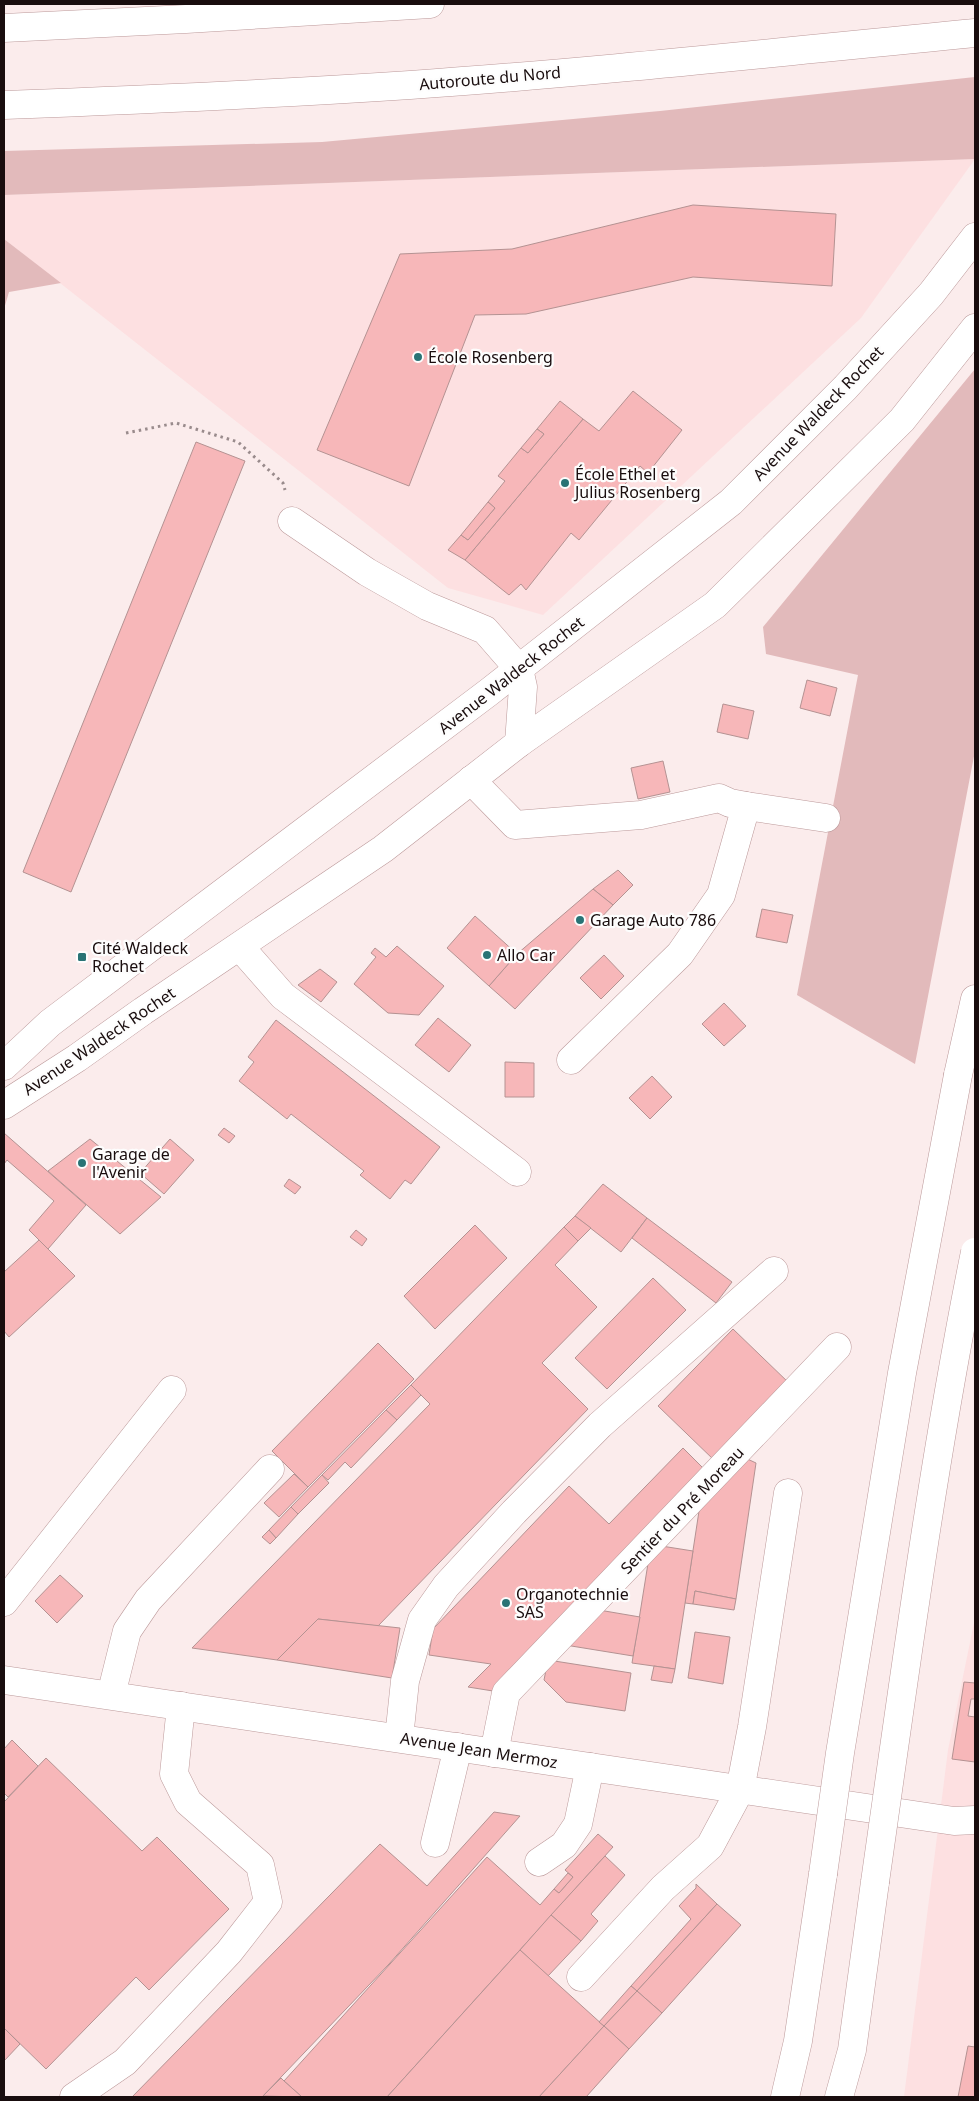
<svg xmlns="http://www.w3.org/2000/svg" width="979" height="2101" font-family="'Noto Sans',sans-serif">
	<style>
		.built { fill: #fde0e1 }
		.green { fill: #e2babb }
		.building { fill: #f7b7b9; stroke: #b49292 }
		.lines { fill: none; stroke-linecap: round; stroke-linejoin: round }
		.minor-casing { stroke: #bc999a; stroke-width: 29 }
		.major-casing { stroke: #bc999a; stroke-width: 29 }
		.highway-casing { stroke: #bc999a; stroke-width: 29 }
		.path { stroke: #998b8c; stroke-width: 3; stroke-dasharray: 2.5 4; stroke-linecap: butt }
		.minor { stroke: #fff; stroke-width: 28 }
		.major { stroke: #fff; stroke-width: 28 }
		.highway { stroke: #fff; stroke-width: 28 }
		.highway-bridge-casing { stroke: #bc999a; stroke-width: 29; stroke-linecap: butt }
		.highway-bridge { stroke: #fff; stroke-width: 28 }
		.poi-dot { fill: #297375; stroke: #fdfdfd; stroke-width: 2 }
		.labels { text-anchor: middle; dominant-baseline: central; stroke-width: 4.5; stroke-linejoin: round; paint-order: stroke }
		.street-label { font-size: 16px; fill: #190d0e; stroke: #fdfdfd }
		.poi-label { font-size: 16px; fill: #190d0e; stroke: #fdfdfd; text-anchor: start }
	</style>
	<rect width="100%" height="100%" fill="#fbecec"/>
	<g class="built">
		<path d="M975,159L861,318L543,615L448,588L4,239V195Z"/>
		<path d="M975,1618V2097H904L948,1750Z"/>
	</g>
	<g class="green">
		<path d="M975,77V159L4,195V151L322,142L660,111Z"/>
		<path d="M4,239L61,283L9,292L4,309Z"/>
		<path d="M975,369V751L915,1064L797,995L858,675L766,654L763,627Z"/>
	</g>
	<g class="building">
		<path d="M693,205L836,214L832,286L693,277L526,314L475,315L409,486L317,450L400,254L512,249Z"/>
		<path d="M633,391L682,430L648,473L640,466L579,540L571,533L526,590L521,584L509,595L465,560L583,419L599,431Z"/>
		<path d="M560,401L583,419L465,560L448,550L461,535L468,540L495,508L488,502L505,481L498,476L521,448L528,453L544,434L537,429Z"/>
		<path d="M537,429L544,434L528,453L521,448Z"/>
		<path d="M196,442L245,461L71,892L23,872Z"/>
		<path d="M488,502L495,508L468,540L461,535Z"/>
		<path d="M807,680L837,688L830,716L800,708Z"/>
		<path d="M723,704L754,711L748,739L717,732Z"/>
		<path d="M663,761L670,792L638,799L631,768Z"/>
		<path d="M618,870L633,885L613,905L593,889Z"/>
		<path d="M593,889L613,905L515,1009L489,986L517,954Z"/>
		<path d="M762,909L793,915L787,943L756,937Z"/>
		<path d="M475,916L517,954L489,986L447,948Z"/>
		<path d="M397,946L444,986L419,1015L388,1013L354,984L376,957L371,953L375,948L386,957Z"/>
		<path d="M604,955L624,976L601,999L580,978Z"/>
		<path d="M320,969L337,982L321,1002L298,985Z"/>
		<path d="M724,1003L746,1026L724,1046L702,1024Z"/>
		<path d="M438,1018L471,1045L449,1072L415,1045Z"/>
		<path d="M276,1020L440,1147L411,1184L405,1180L390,1199L360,1175L364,1171L291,1114L287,1119L239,1081L254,1062L248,1057Z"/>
		<path d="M505,1062L534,1063V1097H505Z"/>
		<path d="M652,1076L672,1097L650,1119L629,1098Z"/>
		<path d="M224,1128L235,1136L229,1143L218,1135Z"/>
		<path d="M4,1133L86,1205L48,1249L29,1230L54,1201L7,1160L4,1164Z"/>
		<path d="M90,1139L161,1197L120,1234L48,1171Z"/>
		<path d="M170,1139L194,1160L164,1194L140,1173Z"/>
		<path d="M289,1179L301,1187L295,1194L284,1186Z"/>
		<path d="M603,1184L647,1218L621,1252L575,1216Z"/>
		<path d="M575,1216L591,1228L578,1241L564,1227Z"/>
		<path d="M647,1218L732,1282L716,1303L632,1238Z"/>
		<path d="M475,1225L507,1258L435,1329L404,1296Z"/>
		<path d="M564,1227L578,1241L555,1265L597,1307L542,1363L588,1409L378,1626L318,1619L277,1660L192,1648L430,1404L411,1385Z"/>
		<path d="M356,1230L367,1239L362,1246L350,1237Z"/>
		<path d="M39,1240L75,1276L9,1337L4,1331V1272Z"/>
		<path d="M653,1278L686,1310L607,1389L575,1358Z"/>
		<path d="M733,1329L790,1384L715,1461L658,1406Z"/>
		<path d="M378,1343L414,1379L308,1487L272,1451Z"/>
		<path d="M411,1385L421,1395L397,1420L386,1410Z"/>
		<path d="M386,1410L397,1420L351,1468L345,1462L328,1480L322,1475Z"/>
		<path d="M683,1448L706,1471L493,1691L468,1687L491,1664L429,1655L433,1629L569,1486L609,1524Z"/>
		<path d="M741,1456L756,1463L736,1599L695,1591L693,1604L685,1603L701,1498Z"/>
		<path d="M294,1474L308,1487L279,1517L264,1503Z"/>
		<path d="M322,1475L329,1483L298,1514L291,1507Z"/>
		<path d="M291,1507L298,1514L276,1538L269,1530Z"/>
		<path d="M269,1530L276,1538L270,1544L262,1537Z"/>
		<path d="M655,1545L693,1551L675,1669L632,1663L650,1551Z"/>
		<path d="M60,1575L83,1596L57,1623L35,1601Z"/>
		<path d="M695,1591L736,1599L734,1610L693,1604Z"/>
		<path d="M593,1609L640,1617L633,1656L559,1644Z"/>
		<path d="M318,1619L400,1628L392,1678L277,1660Z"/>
		<path d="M695,1632L730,1637L723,1684L688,1678Z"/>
		<path d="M548,1660L631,1673L625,1711L566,1702L544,1680Z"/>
		<path d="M654,1666L675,1669L672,1683L651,1680Z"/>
		<path d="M964,1682L975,1683V1699H971L968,1716L975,1717V1762L952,1759Z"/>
		<path d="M12,1740L38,1766L8,1797L4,1793V1749Z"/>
		<path d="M46,1758L142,1851L157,1837L229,1909L149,1990L136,1977L46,2069L4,2028V1802Z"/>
		<path d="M494,1812L520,1816L389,1964L262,2097H132L380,1844L427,1886Z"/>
		<path d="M598,1834L613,1847L387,2097H302L284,2081L487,1857L540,1905L554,1889L559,1893L573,1877L565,1870Z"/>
		<path d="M605,1856L625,1875L591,1914L598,1921L581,1941L551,1915Z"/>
		<path d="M568,1873L573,1877L559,1893L554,1889Z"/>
		<path d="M696,1884L717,1904L637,1991L631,1986L691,1919L679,1906L696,1888Z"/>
		<path d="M717,1904L741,1925L662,2013L637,1991Z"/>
		<path d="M551,1915L581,1941L548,1976L520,1950Z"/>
		<path d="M520,1950L604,2026L539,2097H387Z"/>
		<path d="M631,1986L637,1991L604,2026L599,2022Z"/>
		<path d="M637,1991L662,2013L629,2049L604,2026Z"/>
		<path d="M604,2026L629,2049L586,2097H539Z"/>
		<path d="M4,2028L20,2044L4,2061Z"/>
		<path d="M968,2046L975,2047V2097H958Z"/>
		<path d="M281,2078L284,2081L302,2097L263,2096Z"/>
	</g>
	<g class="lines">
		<defs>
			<g id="minor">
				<path d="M292,521L367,572L427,606L485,630L519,669L523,687L519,743"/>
				<path d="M471,780L515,825L641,815L719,798L730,803L746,806L721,895L680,954L571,1060"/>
				<path d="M746,806L826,818"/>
				<path d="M240,947L283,996L517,1172"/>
				<path d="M4,1602L172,1390"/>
				<path d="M111,1695L127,1631L148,1600L270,1469"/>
				<path d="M399,1738L405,1681L422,1620L446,1586L514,1512L600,1425L774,1271"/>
				<path d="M494,1753L506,1693L837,1347"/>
				<path d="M435,1843L458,1747"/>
				<path d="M539,1862L564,1845L578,1824L590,1767"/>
				<path d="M581,1977L663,1888L710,1846L740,1790L752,1727L788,1493"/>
				<path d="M74,2097L125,2062L229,1952L268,1902L260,1865L188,1802L174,1774L181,1706"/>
			</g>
			<g id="major">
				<path d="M4,1066L50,1023L489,692L731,502L845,388L931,294L975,237"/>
				<path d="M4,1105L77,1058L143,1011L383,849L519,743L715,605L902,420L975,328"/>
				<path d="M4,1680L954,1821L975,1820"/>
			</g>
			<g id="highway">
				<path d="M4,28L186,19L430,4"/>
				<path d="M4,105C139,100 274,94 410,85C599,72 787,51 975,33"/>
				<path d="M958,1075L975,999"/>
				<path d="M785,2097L798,2041L823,1874"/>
				<path d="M839,2097L852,2050L875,1882"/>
			</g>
		</defs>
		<use href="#minor" class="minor-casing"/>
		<use href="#major" class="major-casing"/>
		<use href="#highway" class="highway-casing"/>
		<path class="path" d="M126,433L176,423L238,442L283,483L285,490"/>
		<use href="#minor" class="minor"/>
		<use href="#major" class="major"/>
		<use href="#highway" class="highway"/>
		<defs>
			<g id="highway-bridge">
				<path d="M823,1874L840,1753L902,1373L958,1075"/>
				<path d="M875,1882C905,1672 933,1460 975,1252"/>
			</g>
		</defs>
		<use href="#highway-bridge" class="highway-bridge-casing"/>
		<use href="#highway-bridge" class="highway-bridge"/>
	</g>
	<g class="poi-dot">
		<circle cx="418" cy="357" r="5"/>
		<circle cx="565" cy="483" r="5"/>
		<circle cx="580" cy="920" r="5"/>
		<circle cx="487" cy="955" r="5"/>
		<rect x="77" y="952" width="10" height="10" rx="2.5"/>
		<circle cx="82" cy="1163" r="5"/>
		<circle cx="506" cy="1603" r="5"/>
	</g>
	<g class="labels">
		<g class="street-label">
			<text transform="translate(490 78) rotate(-5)">Autoroute du Nord</text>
			<text transform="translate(818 413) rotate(-46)">Avenue Waldeck Rochet</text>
			<text transform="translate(511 675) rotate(-38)">Avenue Waldeck Rochet</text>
			<text transform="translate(99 1041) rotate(-34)">Avenue Waldeck Rochet</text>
			<text transform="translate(682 1510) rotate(-46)">Sentier du Pré Moreau</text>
			<text transform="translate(479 1750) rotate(9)">Avenue Jean Mermoz</text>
		</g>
		<g class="poi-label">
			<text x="428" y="357">École Rosenberg</text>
			<text x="575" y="474">École Ethel et<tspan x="575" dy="18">Julius Rosenberg</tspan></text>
			<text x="590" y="920">Garage Auto 786</text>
			<text x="92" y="948">Cité Waldeck<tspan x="92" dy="18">Rochet</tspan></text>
			<text x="497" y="955">Allo Car</text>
			<text x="92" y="1154">Garage de<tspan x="92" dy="18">l'Avenir</tspan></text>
			<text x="516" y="1594">Organotechnie<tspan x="516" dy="18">SAS</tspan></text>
		</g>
	</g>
	<rect width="979" height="2101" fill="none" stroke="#190d0e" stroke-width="10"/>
</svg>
